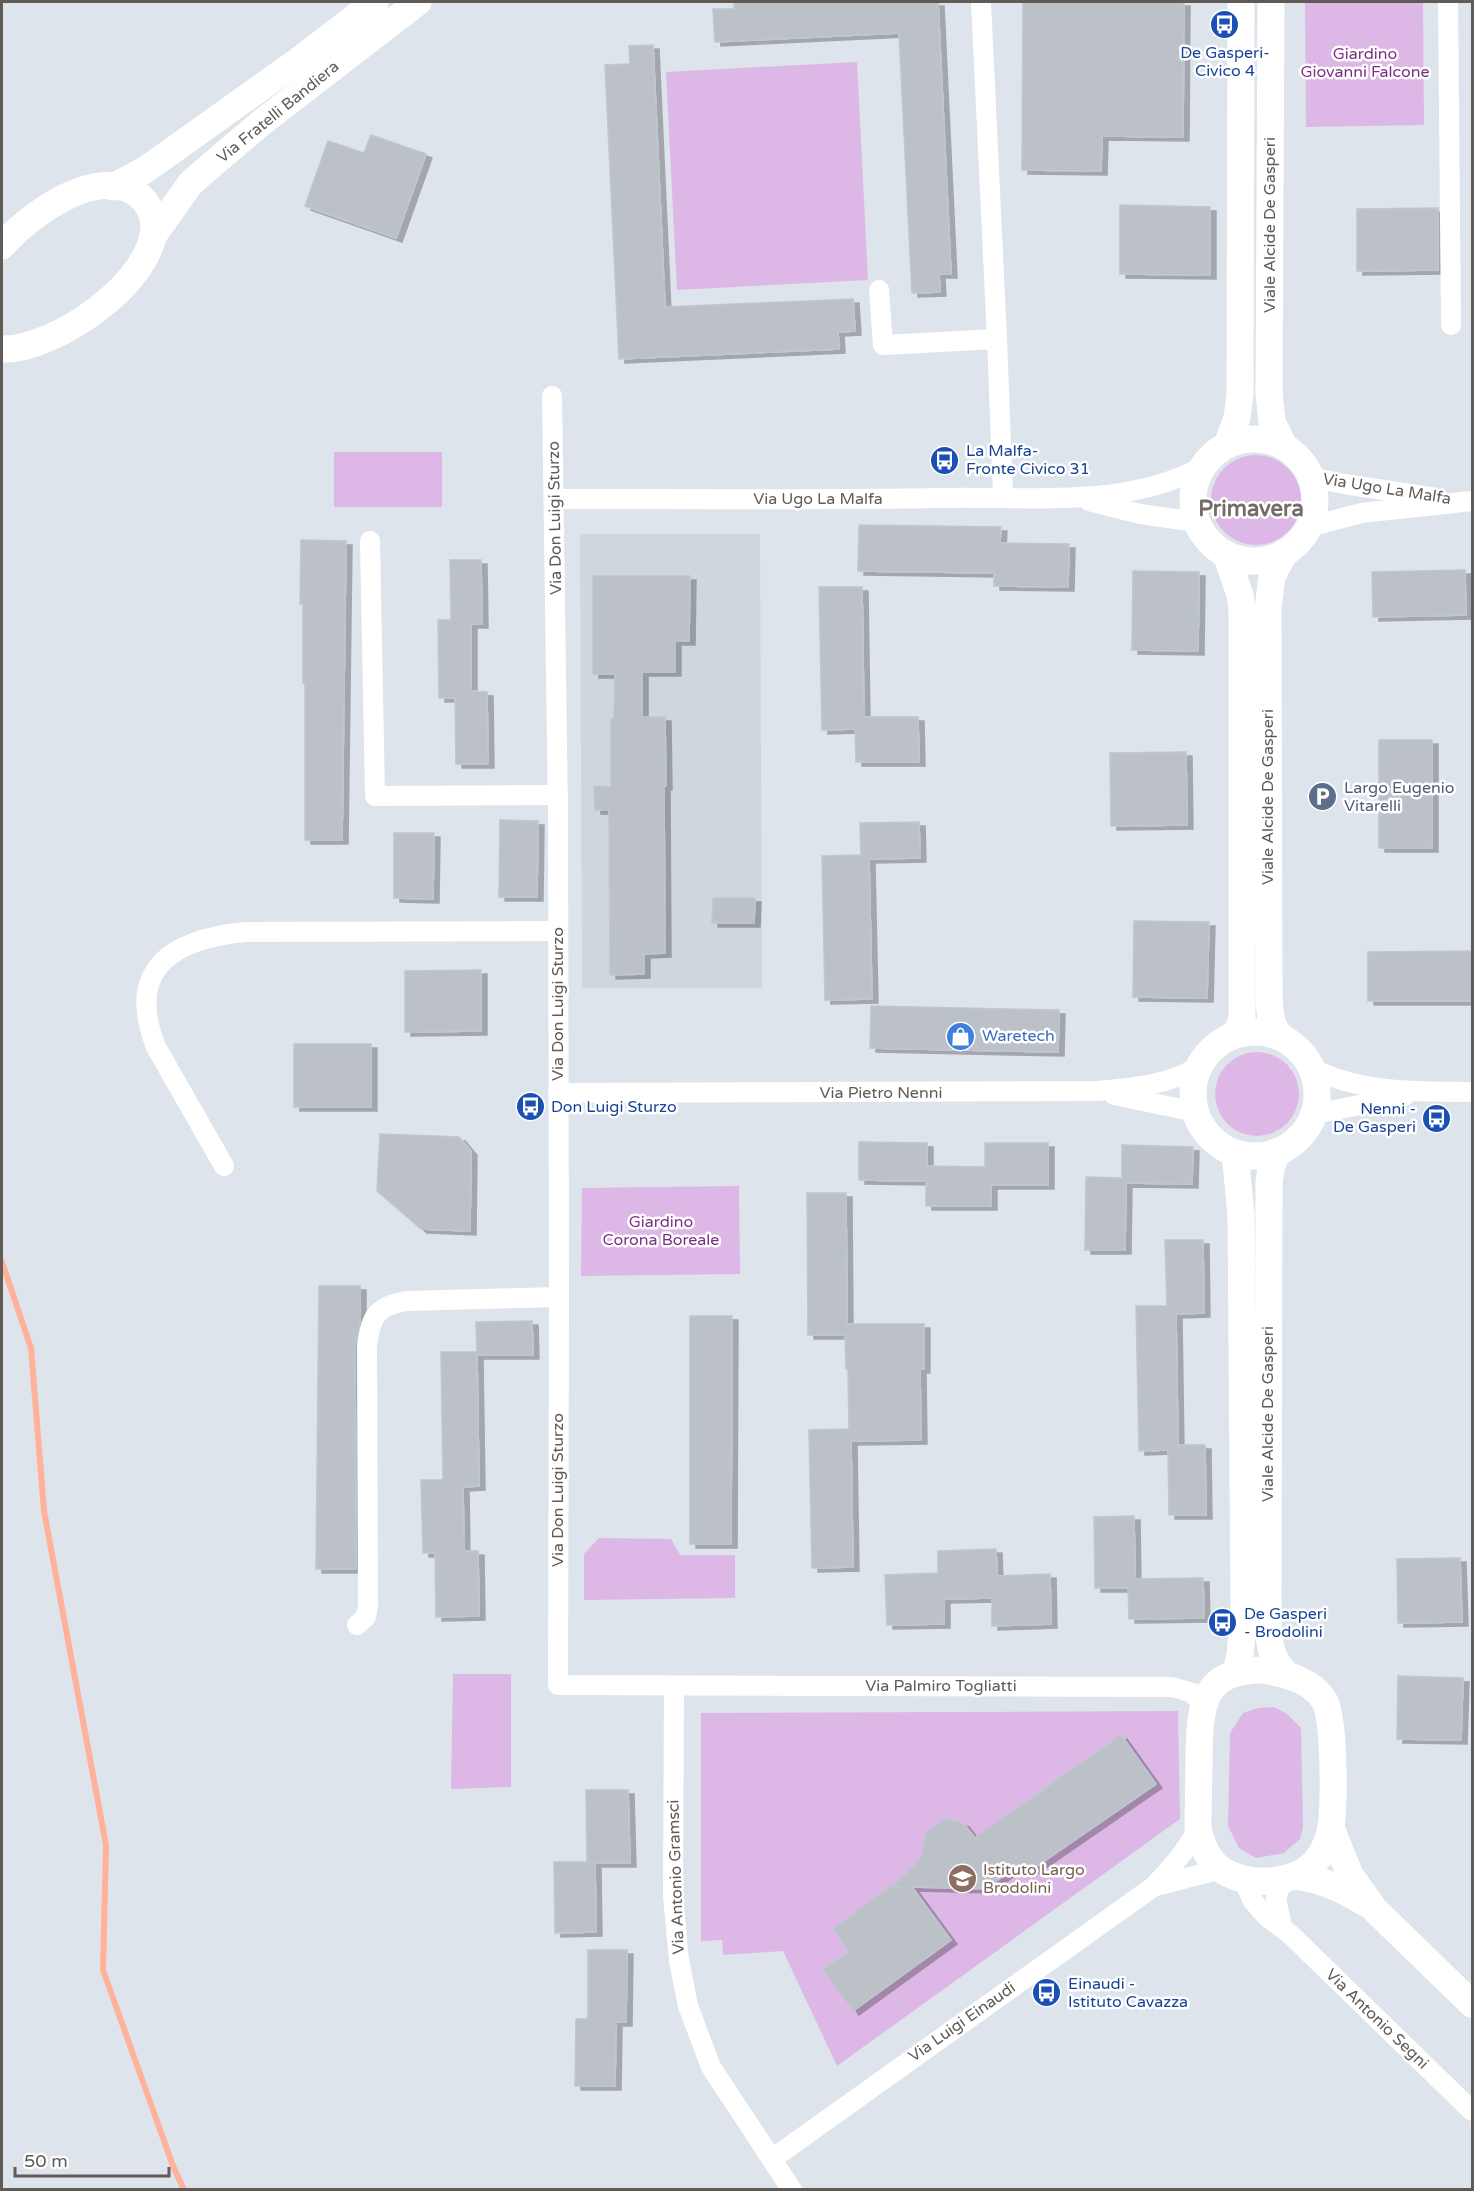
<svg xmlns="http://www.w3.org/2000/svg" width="1474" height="2191" font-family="'Varela Round',sans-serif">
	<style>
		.education { fill: #cfd6de }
		.green { fill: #ddb8e6 }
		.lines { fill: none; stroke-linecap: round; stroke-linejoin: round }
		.stream { stroke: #ffb29b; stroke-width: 6 }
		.building { fill: #bcc1c7; stroke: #bdc7d1; stroke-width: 1.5; filter: url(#shadow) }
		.street { stroke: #fff; stroke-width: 20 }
		.secondary { stroke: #fff; stroke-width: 27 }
		.labels { text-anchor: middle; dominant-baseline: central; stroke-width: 5; stroke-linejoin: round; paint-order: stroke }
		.transit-label { font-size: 16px; fill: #164399; stroke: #fff; text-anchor: start }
		.park-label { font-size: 16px; fill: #7a3087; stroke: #fff }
		.street-label { font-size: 16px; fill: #615b58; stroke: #fff }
		.service-label { font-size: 16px; fill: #4e5e75; stroke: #fff; text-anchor: start }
		.shop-label { font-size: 16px; fill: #366cbe; stroke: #fff; text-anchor: start }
		.education-label { font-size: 16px; fill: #785e54; stroke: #fff; text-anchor: start }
		.district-label { font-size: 22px; font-weight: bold; fill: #736c69; stroke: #fff }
	</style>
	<defs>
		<filter id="shadow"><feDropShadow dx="6" dy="4" stdDeviation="0" flood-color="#0004"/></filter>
	</defs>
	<rect width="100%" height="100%" fill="#dee4ec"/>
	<path class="education" d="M580,534H760L762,988H582Z"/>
	<g class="green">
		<path d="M1305,2H1423L1424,125L1306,127Z"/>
		<path d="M857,62L868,280L677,290L666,72Z"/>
		<rect x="334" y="452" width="108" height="55"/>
		<circle cx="1256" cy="500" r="45"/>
		<circle cx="1257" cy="1094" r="42"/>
		<path d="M739,1186L740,1274L581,1276L582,1188Z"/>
		<path d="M599,1538L671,1539L680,1555H735V1598L584,1600V1554Z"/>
		<path d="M453,1674H511V1787L451,1789Z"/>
		<path d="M1274,1707L1287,1714L1301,1728L1303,1827L1300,1839L1284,1853L1256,1858L1239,1848L1228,1826L1230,1733L1243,1713L1258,1708Z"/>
		<path d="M1178,1711L1180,1819L837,2066L783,1951L723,1955L722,1940L701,1941V1713Z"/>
	</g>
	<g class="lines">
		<path class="stream" d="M2,1262L31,1348L44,1511L106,1845L103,1970L173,2166L184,2190"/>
	</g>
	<g class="building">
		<path d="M734,2H938L951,274H939L940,292L912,293L899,33L715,42L713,9H734Z"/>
		<path d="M1023,2H1184L1183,137L1102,136L1101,171L1022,170Z"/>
		<path d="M653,45L665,307L853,299L855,331L838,332L839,349L619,359L605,65L630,64L629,46Z"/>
		<path d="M371,135L426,154L396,238L305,206L328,141L364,153Z"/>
		<path d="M1120,205L1210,207V275L1120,274Z"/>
		<path d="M1438,208V270L1357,271V209Z"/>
		<path d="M859,525L1001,527L1000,543L1069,544L1068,587L994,586V573L858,571Z"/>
		<path d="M301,540L346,541L342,840H305V683H303V604H300Z"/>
		<path d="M450,560H481L482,624H471V691L487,692L488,764H456L455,698H439L438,620H451Z"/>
		<path d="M1465,570L1466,615L1373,617L1372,572Z"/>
		<path d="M1133,571L1199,572L1198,651L1132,650Z"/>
		<path d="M593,576H690L689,641H675V672H642V717H665L666,786H664L665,953L644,954V974L610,975L609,810H595L594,786L611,787V719H614L615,674H593Z"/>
		<path d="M819,587H862L864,717H918L919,762H856L855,729L822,730Z"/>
		<rect x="1379" y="740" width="53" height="108"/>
		<path d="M1186,752L1187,825L1111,826L1110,753Z"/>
		<path d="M500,820L538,821L537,897H499Z"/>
		<path d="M919,822L920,858L869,859L872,999L825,1000L822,856L861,855L860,823Z"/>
		<path d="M394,833H434L433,899L394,898Z"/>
		<path d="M713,898H755L754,923H712Z"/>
		<path d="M1134,921L1209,922L1207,998L1133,997Z"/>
		<path d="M1473,951V1001H1368V952Z"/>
		<path d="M481,970V1031L405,1032V971Z"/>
		<path d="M871,1006L1059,1010L1058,1052L870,1048Z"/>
		<rect x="294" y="1044" width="77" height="63"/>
		<path d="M380,1134L459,1137L471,1151L470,1231L421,1229L377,1191Z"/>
		<path d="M859,1142L927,1143V1166L985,1167V1143H1048V1185H991V1206H926V1181L859,1180Z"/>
		<path d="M1122,1145L1193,1147L1192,1184L1126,1183L1125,1250H1085L1086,1177L1122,1178Z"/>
		<path d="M807,1193H846L847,1324H924V1369H920L921,1440L851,1441L853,1567L812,1568L809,1430L849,1429L848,1369H846L845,1335H808Z"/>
		<path d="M1165,1240H1203L1204,1313L1176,1314L1178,1445H1205L1206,1515H1169L1168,1450L1139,1451L1136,1306H1167Z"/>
		<path d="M319,1286H360V1321L355,1346L356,1569H316Z"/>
		<path d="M690,1316H732L731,1544H690Z"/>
		<path d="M532,1321L533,1355H477L479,1486L463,1487L464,1551H478L479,1616L436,1617L435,1553H423L421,1480H443L441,1352H477L476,1322Z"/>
		<path d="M1134,1516L1135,1579L1203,1578L1204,1618L1129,1619L1128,1588H1095L1094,1517Z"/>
		<path d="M996,1549L997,1576L1050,1574L1051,1624L992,1626V1598L944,1599V1624L887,1625L885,1575L938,1573V1551Z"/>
		<path d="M1460,1558L1462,1622L1398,1623L1397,1559Z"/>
		<path d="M1398,1676L1463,1678L1461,1740L1397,1739Z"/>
		<path d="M1121,1735L1156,1784L1027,1873L1020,1864L985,1889L912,1887L951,1940L853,2011L823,1969L849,1952L833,1929L889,1887L902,1888V1887L893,1886L918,1862L922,1855L926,1833L946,1818L963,1823L975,1838Z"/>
		<path d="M586,1790H628L630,1863H595L596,1932L555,1933L554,1862H587Z"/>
		<path d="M588,1950H627L626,2022H616L615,2086H575L576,2019H588Z"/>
	</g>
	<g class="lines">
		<g class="street">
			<path d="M981,2L997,339"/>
			<path d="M1448,2L1451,325"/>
			<path d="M879,290L883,345L997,339L1003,497"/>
			<path d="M552,396L558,814L559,1297L558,1685L1172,1687L1193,1693L1202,1705"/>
			<path d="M1311,477L1344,484L1430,497"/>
			<path d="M555,499C684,499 813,500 943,498C1029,496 1123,509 1202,467"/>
			<path d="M1089,501L1140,514L1197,522"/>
			<path d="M1309,527L1361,513L1472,501"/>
			<path d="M370,541L375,796L558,795"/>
			<path d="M1312,1068C1359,1093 1420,1092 1472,1092"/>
			<path d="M558,1093L1097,1091C1129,1088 1173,1085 1200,1065"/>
			<path d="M1114,1095L1196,1112"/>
			<path d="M1314,1114L1405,1096"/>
			<path d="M224,1166L156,1047C125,968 173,939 245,932L558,931"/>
			<path d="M357,1625L366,1617L368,1606L367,1346C370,1318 376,1306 406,1301L559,1297"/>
			<path d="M674,1686L673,1896L679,1960L688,2006L711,2067L792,2190"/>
			<path d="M1243,1879L1253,1901L1266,1916L1291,1935L1472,2111"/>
			<path d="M1156,1886L1221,1869"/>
			<path d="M1282,1927L1276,1898L1283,1879"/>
			<path d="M772,2159L1153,1887C1171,1868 1186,1852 1198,1828"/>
		</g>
		<g class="secondary">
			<path d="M1271,2L1269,393L1272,422L1284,446"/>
			<path d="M113,187L145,170L162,158L298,61L375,2"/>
			<path d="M153,236L190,184L201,174L261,123L418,2"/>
			<path d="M2,246C28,216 96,165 137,194C147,201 153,213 154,225C155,282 53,351 2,349"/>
			<circle cx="1254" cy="500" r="61"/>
			<path d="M1227,445L1237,418L1240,395L1241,2"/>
			<path d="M1226,554L1240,595L1242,609V1017L1239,1028L1233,1036"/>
			<circle cx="1255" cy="1094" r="62"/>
			<path d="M1284,1039C1271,1029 1270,1015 1269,999L1268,609L1272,576L1285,552"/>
			<path d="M1278,1151L1271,1168L1269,1182L1268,1611C1269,1638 1267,1654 1286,1674"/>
			<path d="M1235,1153L1241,1215L1244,1611L1240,1655L1236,1672"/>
			<path d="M1265,1670C1288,1675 1311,1680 1324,1700C1335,1718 1334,1805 1331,1827C1329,1837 1325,1849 1319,1857C1300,1886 1245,1888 1219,1868C1207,1858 1201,1843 1198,1828C1198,1805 1199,1781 1199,1758C1200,1706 1201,1669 1265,1670Z"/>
			<path d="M1331,1828L1350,1875L1375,1910L1472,2004"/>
			<path d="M1295,1876C1322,1879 1345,1890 1367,1904"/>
		</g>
	</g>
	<defs>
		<symbol id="bus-disc" viewBox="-11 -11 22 22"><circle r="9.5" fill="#1a4fb4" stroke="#fff"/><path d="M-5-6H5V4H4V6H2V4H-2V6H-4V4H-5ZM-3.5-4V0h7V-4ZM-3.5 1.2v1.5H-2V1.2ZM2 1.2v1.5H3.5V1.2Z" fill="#fff"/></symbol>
		<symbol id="parking-disc" viewBox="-11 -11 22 22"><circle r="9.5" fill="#5c6f8a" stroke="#fff"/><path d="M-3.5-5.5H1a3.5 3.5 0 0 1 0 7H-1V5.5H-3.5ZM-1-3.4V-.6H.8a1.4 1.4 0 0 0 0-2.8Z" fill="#fff"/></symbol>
		<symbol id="shop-disc" viewBox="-11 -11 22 22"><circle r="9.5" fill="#3f7fe0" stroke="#fff"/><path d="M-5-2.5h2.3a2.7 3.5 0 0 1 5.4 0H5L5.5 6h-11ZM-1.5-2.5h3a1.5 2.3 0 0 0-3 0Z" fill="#fff"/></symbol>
		<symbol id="school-disc" viewBox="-11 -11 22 22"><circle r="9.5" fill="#8d6e63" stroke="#fff"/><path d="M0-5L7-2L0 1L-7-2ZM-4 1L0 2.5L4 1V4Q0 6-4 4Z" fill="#fff"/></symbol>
	</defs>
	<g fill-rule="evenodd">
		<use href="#bus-disc" x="1208" y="8" width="33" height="33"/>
		<use href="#bus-disc" x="928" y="444" width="33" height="33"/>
		<use href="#parking-disc" x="1306" y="780" width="33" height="33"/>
		<use href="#shop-disc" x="944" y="1020" width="33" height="33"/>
		<use href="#bus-disc" x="514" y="1090" width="33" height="33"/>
		<use href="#bus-disc" x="1420" y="1102" width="33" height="33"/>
		<use href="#bus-disc" x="1206" y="1606" width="33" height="33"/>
		<use href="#school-disc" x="946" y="1862" width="33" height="33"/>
		<use href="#bus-disc" x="1030" y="1976" width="33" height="33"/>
	</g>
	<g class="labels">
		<g class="transit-label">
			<text x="1225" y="53" text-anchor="middle">De Gasperi-<tspan x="1225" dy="18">Civico 4</tspan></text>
			<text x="966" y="451">La Malfa-<tspan x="966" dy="18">Fronte Civico 31</tspan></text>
			<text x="551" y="1107">Don Luigi Sturzo</text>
			<text x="1416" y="1109" text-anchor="end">Nenni -<tspan x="1416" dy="18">De Gasperi</tspan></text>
			<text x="1244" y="1614">De Gasperi<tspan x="1244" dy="18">- Brodolini</tspan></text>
			<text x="1068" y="1984">Einaudi -<tspan x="1068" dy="18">Istituto Cavazza</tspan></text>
		</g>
		<g class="park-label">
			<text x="1365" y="54">Giardino<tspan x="1365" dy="18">Giovanni Falcone</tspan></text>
			<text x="661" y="1222">Giardino<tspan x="661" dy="18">Corona Boreale</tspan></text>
		</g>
		<g class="street-label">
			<text transform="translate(278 112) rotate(-39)">Via Fratelli Bandiera</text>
			<text transform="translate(1270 225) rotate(-90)">Viale Alcide De Gasperi</text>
			<text transform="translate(1387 489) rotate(9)">Via Ugo La Malfa</text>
			<text x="818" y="499">Via Ugo La Malfa</text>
			<text transform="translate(555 518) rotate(-91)">Via Don Luigi Sturzo</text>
			<text transform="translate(1268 797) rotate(-90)">Viale Alcide De Gasperi</text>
			<text transform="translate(558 1004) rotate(-90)">Via Don Luigi Sturzo</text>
			<text x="881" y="1093">Via Pietro Nenni</text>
			<text transform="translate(1268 1414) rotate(-90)">Viale Alcide De Gasperi</text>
			<text transform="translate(558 1490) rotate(-90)">Via Don Luigi Sturzo</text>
			<text x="941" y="1686">Via Palmiro Togliatti</text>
			<text transform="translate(676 1877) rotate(-92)">Via Antonio Gramsci</text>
			<text transform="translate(1377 2019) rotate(44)">Via Antonio Segni</text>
			<text transform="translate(962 2022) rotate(-35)">Via Luigi Einaudi</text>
		</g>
		<g class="service-label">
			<text x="1344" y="788">Largo Eugenio<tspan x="1344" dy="18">Vitarelli</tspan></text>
		</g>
		<g class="shop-label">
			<text x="982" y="1036">Waretech</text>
		</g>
		<g class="education-label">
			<text x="983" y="1870">Istituto Largo<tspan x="983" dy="18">Brodolini</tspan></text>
		</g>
		<g class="district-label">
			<text x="1251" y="509">Primavera</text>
		</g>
	</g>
	<rect width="1474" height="2191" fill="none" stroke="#615b58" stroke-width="6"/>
	<path d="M15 2167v9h154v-9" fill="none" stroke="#615b58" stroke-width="3"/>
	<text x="24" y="2167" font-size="18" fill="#615b58" stroke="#ffffff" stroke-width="4.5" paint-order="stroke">50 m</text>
</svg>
